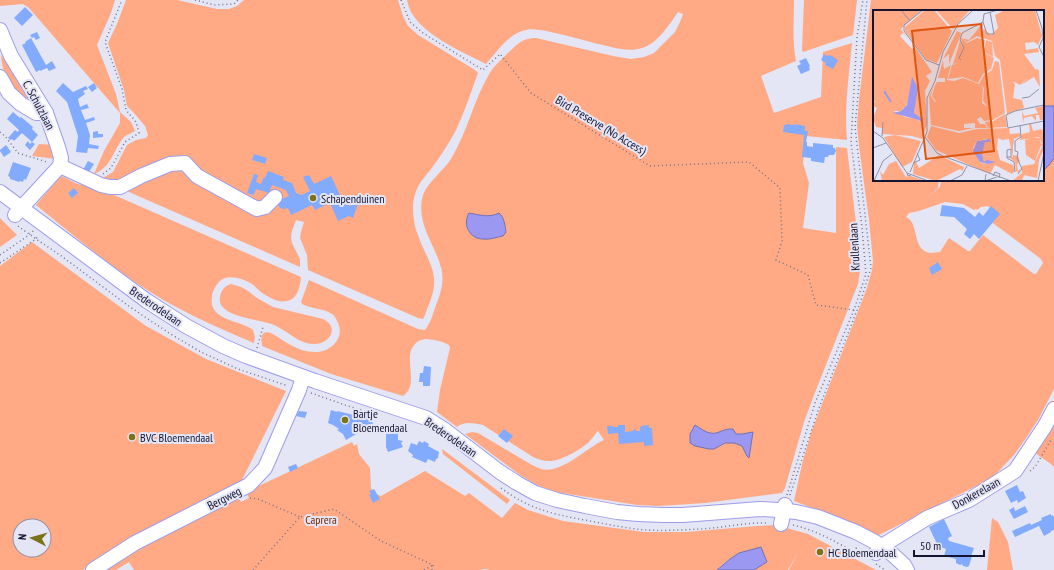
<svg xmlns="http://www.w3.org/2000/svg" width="1054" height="570" font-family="'PT Sans Narrow',sans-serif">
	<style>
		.green { fill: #ffa985; fill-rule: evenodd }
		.water { fill: #9a98f1; stroke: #7271b7 }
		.building { fill: #82abfe }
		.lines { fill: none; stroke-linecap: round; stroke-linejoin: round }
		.minor-casing { stroke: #9e9dea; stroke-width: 16 }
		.path { stroke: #75748b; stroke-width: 1.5; stroke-dasharray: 1 3; stroke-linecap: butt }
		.minor { stroke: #fff; stroke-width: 14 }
		.poi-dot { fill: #7c7316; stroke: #e4e5f5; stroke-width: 1.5 }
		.labels { text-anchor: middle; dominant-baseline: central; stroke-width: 4; stroke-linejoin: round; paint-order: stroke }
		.street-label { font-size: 12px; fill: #161531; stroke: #e4e5f5 }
		.poi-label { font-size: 12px; fill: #161531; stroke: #e4e5f5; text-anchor: start }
		.park-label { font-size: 12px; fill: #722800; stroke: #e4e5f5 }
		.inset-river { fill: none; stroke: #9a98f1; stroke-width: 2 }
		.inset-road { fill: none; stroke: #9292a7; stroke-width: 1 }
		.view { fill: #de560e; fill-opacity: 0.15; stroke: #de560e; stroke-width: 2 }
		.inset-edge { fill: none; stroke: #161531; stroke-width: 2 }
	</style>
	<rect width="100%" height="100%" fill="#e4e5f5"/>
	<g class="green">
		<path d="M0,0H115L111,13L97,45L116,94L120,112L131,122L135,131C132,133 128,134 124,137C113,150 112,167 94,174L104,151L120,123V113L29,8L23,4L0,6Z"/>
		<path d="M126,0H177L217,9H229L237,6L244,0H398L403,16L408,26L418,35L475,70L478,73C471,92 464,114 455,132C449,143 441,155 434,165C423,180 415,185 413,205C413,215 414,226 418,235C423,252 436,267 434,286C433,296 428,306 425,315L423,319L418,318L308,270L307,255L300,238L301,232L304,222L296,220L292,231L291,237L292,243L300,259V267L120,188L173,169L182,172L232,194L184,166L113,184L101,179L113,172L127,145L136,140L146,138L148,135L145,126L134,113L127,106L124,90L108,43L117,24Z"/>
		<path d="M407,0H794C794,20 792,41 796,61L761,76L774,113L821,97L823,52L852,43C849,75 844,108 847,140L806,136L803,163L809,183L803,228L836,233V147L847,148L861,264L858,284L814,395L804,422L785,488L782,493L705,503L659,506L637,505L556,492L539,486L520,475L465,434L472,432L478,433L532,465C535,466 538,468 541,469C562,474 586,448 604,440L598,431C595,434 592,439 588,443C579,450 560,462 548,461C543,461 538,459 533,457L483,425C474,423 464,421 457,427L437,412L440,390L450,348L449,345C442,341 435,340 427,339C415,339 409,349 410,361C410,373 415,388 403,396L331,374L262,346C261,338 260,330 271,333C285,341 299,353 316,352C332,352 346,336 337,321C336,318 334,315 332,314C323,308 311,309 302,304L301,302L309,280L418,329L425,330C431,322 433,314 436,305C440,295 444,283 442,272C442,269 440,265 439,261C431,239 416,220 423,195C427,183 444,170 451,159C468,131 474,98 491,71C496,64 504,57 510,51C519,43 523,38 536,38L613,56L631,59L644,57L654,53L675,32L680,22L683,14L678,12C670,24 657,44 642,48C627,53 609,46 594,43C581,39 568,36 555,33C545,31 532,27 522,31C507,36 496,53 486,64C461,51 426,37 411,12C409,8 408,4 407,0ZM481,216H494L503,236L483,239Z"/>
		<path d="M804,0H857L853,35L803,52L802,50Z"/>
		<path d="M871,0H1054V106H1043V11H874V180H939L938,188L928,197L940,187L941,180H1043V171L1049,165L1054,158V389L1038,420L1024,441L1014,455L992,478L875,537L820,511L794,501L802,464L812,430L867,288L872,270L873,261L869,220L859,146L857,125L859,100ZM945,202L963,204L974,210L976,209L977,210L981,207L987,206L991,208L990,221L1041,259L1043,263L1036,274H1034L983,235L970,251H968L949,238L940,252C937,252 933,253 930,253C914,250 918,231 911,221C910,220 908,218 906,217L909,213L919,211Z"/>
		<path d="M1,55L3,58L36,106C15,91 3,82 1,55Z"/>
		<path d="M39,144L55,145L56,159L32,156Z"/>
		<path d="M61,176C73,180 75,187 89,184L301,277C300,286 298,300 286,301C278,303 268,297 261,292C258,290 255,286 252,284C242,278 226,273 218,283C215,287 212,292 212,297C211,302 212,307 215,311C225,322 243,322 253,330L255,337L254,343C213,326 171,307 135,282C100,258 68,231 36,205Z"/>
		<path d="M0,218L17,235L0,247Z"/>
		<path d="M32,242L146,326L206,359L286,391L241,482L137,535L83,570H0V266ZM20,526H44V550H20Z"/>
		<path d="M231,284L241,287L248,291L257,298L273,307L323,319C340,327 330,344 314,344C299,344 289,332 276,326C264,319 216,318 220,297C221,291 224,286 231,284Z"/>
		<path d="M1054,422V467L1051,464L1035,453Z"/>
		<path d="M352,442L354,446L357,444L359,454L370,468L371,488L373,493L381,496L425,471L465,496L469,493L502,518L515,503L528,510L563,521L644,532H686L757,526L776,525L808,534L876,570H789L798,552L788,570H754L767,562L750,550C737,554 726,560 717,570H490L484,569L479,570H134L129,562L116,570H100L238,496L241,502L249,498L246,492Z"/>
		<path d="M442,449L510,500L507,504L443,454Z"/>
		<path d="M992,518L998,522L1008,542L1010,553L1013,570H987Z"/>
	</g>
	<g class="water">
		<path d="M1043,106H1054V158L1049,165L1043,171Z"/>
		<path d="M469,213C480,215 489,218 499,213C504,217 505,225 506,232L503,236C497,237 490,240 483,239C470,239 462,225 469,213Z"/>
		<path d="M695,425C700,428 705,432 710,433C718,435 723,428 733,429L736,434H742L753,432L749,458L747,456L742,446L734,443H725L714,449H709L695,446L690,443V434Z"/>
		<path d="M761,547L767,562L754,570H717L730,559L739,553Z"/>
	</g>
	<g class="building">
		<path d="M25,7L33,15L22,26L14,18Z"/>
		<path d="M37,32L40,38L36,40L34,37L32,38L30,35Z"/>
		<path d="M31,38L46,65L52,61L56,68L49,71L47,68L40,71V70L36,72L22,45L26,43L25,42Z"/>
		<path d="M824,54L827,56L828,55L830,56V55L838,60L833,69L825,65L826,63L821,60Z"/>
		<path d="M806,58L810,66L809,67L810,70L801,74L797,66L801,64L799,61Z"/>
		<path d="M63,83L73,92L86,86L88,89L83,91L85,94L78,99L80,107L87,104L89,108L81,110L85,120L94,117L95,120L86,123L90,135L89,144L99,146L98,149L88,148L87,153L76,152L78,136L67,102L56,91Z"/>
		<path d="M94,83L97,88L92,92L88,87Z"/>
		<path d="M13,112L20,118L21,117L33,127L32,129L38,135L32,142L35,144L30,150L25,145L28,141L30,144L32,142L22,133L14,141L12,139L10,140L8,138L15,130L18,132L19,130L7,119Z"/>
		<path d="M786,124L795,125V124L805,126V131H808L806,142H807V146L813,147V143L833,145V148H835L836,151L834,155H829L828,157H825L824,163L811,161V158L802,157L804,135L783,132L784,125H786Z"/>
		<path d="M98,131V134H103V137L93,138V132Z"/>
		<path d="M6,145L11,152L4,157L0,151V150Z"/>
		<path d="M254,154L267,158L265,164L252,160Z"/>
		<path d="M88,161L94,164L87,175L82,172Z"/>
		<path d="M13,162L31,168L26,180L24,179L23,182L20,181L19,182L10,179V177L8,176Z"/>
		<path d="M268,171L284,177L283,180L292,183L296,193L301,195L310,191L303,177L309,175L314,184L331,176L344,204L351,206L352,202L358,204L353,218L349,216L338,221L330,203L315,210L312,205L291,215L288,208L284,209L280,208L278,204L280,200L289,196L286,190L272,185L269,193L256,189L254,195L247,193L254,174L258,175L256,182L261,184L264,177L265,178Z"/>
		<path d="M74,188L78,193L72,198L68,193Z"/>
		<path d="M942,205L964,208L975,217L979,212L983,216L991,206L1000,214L979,239L974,234L970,239L964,234L967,229L954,217L940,216Z"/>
		<path d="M938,262L942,269L932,275L929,268Z"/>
		<path d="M424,366L431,367L430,386H423V382H419L420,373H423Z"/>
		<path d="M331,410L337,412V411L371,419L373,424L346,440L343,434L337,430L339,429L333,425L328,423Z"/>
		<path d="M299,411L307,412L305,418L296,416Z"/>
		<path d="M618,425H625V432L633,431V430L636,429V431H640V427H641V426L649,425V428H652L653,445L644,446V442L619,444L618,433L608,434L607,426H613V427H618Z"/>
		<path d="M386,427H398V440L403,441L401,443L403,447L388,452L386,447Z"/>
		<path d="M504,429L513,436L507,443L498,436Z"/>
		<path d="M419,441L423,443L424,441L429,444L428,446L439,452L438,458L436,459L435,462L428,459L426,463L412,457L413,455L408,451L411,443L417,445Z"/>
		<path d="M296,464L298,468L290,472L288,467Z"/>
		<path d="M1017,485L1020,492L1023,491L1026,498L1018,503L1017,500L1011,503L1005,491Z"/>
		<path d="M374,489L380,499L373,503L369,495L371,494L369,491Z"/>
		<path d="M1025,506L1028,512L1014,519L1009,510L1014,507L1015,511Z"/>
		<path d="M1051,514V516L1053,515L1054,517V530L1051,531V532L1044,536L1039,526L1015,537L1012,531L1030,523L1031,525L1042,520L1041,518Z"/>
		<path d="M944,519L952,536L948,538L949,541L974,548L971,556H972L969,566L967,567L963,566L962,564L960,565L956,563V559L944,556L946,549L941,547L939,543L937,544L929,527Z"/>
	</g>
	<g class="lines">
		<defs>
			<g id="minor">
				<path d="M0,30L11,56L46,113L58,147L61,158L60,166L24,205L15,215"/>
				<path d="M0,77L9,93L21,104L36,113H46"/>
				<path d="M60,166L101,185L110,187H120L141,176L170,164L185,163L197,176L257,209L265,207L275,197"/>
				<path d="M0,192L147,301L186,326L223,346L246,356L315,381L426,418L445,430L500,472L517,483L535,493L557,500L585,506L617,512L638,514L663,515H683L760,509L778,510L796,512L818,517L856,532L875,542L892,554L904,565L907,570"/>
				<path d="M781,524L785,505"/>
				<path d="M876,553L885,544L927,518L969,500L1015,471L1045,426L1054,409"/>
				<path d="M93,570L135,543L249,485L265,468L299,390L303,377"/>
			</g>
		</defs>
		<use href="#minor" class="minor-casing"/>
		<g class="path">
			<path d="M195,0L214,5L234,4L238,0"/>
			<path d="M401,0L410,22L423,33L483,70L500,54L531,93L650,166L749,162L780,188L782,241L776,260L808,275L816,305L854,310"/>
			<path d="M0,132L5,136L18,153L47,162"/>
			<path d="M103,174L111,168L125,142L139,133L136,122L126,110L122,89L105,42L122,0"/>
			<path d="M18,226L36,239L60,255L130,307L169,333L201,352L238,369L288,386"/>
			<path d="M0,255L29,235L34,230"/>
			<path d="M0,263L36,239L38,235"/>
			<path d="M257,348L263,327"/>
			<path d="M311,393L345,405L377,415"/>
			<path d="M1030,471L1035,467L1051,440"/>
			<path d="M501,488C529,509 552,514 585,520C605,524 625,528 645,530C663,531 682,530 700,529C723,528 746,522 769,523"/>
			<path d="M787,495L815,403L854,310L866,274L862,227L851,142L857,37L863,0"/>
			<path d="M790,495L819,408L861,300L871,268L855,127L867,0"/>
			<path d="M250,498L258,499L300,517"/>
			<path d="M793,525C819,531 842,545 865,559"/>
			<path d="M854,552L858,545"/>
			<path d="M860,555L863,549"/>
			<path d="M876,564L885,570"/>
			<path d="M253,570L300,517L334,509L381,541L433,565L432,570"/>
			<path d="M424,570L433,565"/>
		</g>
		<use href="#minor" class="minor"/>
	</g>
	<g class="poi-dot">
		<circle cx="313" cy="198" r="4"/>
		<circle cx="345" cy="420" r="4"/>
		<circle cx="132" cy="437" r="4"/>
		<circle cx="820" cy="552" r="4"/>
	</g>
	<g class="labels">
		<g class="street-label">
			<text transform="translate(39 105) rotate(62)">C. Schulzlaan</text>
			<text transform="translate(601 125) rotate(31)">Bird Preserve (No Access)</text>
			<text transform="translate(854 247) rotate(-93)">Krullenlaan</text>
			<text transform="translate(156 306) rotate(34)">Brederodelaan</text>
			<text transform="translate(451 437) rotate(34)">Brederodelaan</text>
			<text transform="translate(976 493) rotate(-29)">Donkerelaan</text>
			<text transform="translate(224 498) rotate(-27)">Bergweg</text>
		</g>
		<g class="poi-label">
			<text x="321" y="198">Schapenduinen</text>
			<text x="353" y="413">Bartje<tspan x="353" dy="14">Bloemendaal</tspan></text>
			<text x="140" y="437">BVC Bloemendaal</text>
			<text x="828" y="552">HC Bloemendaal</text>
		</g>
		<g class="park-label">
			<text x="321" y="519">Caprera</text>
		</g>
	</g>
	<g transform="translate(873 10)">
		<rect width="171" height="171" fill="#e4e5f5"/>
		<path d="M0,0H49L28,19L35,29L30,23L27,26L39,39L42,37L59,62L53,66L57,71L52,81L54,114L49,129L39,126L9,124V118L3,117L0,108L4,98L0,96V92H3L0,90ZM40,77L44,79L41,103L47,107L50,114L44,109L32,107L20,101H28L33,96ZM52,0H61L79,21L64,53L53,49L32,21V17ZM63,0H97L80,19ZM132,0H162L169,26L165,35L161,32L152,33L153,40L165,38L166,42L151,44L162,59L166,60L167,77L161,67L148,75L156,67L147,75L139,71L142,74L140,88L149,90L151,98L134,104L127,50L122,46L119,31L104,26L94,32L88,28L96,30L110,13L109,21L111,19L118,25L125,18L122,5ZM84,21L88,23L87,27L76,54V44L70,49ZM88,28L94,33L104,28L112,30L110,42L121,48L118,59L110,64L105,73L90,67L75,69L79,55L85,53L80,54L87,31L90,38ZM113,30L119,32L120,47L111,42ZM70,50L71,59L78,55L74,70L81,71L90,68L106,74L110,78L109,93L115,97L110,91L111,78L106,74L111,65L119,60L122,51L126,52L132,103L120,110L111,111L108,107L104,109L107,114H112L114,118H102V113L91,114V118H101L86,121L58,115L56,87L61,76L58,86L62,92H63L59,86L62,75L64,72H72V68H65ZM171,96L170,110H167L166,105H163V111L159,106L151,108L150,113L149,100L151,106L165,103L162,98ZM132,104L134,117L115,118L112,112L120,111ZM156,114H158L160,121L169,119L171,123V139L166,150L164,168L151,165L149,171H139L149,163V156L161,154L169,137L166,127L147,130L149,124L157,122ZM58,116L86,123L104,119L136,118L137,124L147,123L148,126L141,129L140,136V145L145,146L147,151L144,154L145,161L148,158L146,163L143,161L142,152L136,147H140L136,129L129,130L125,128L124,138L127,150L140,155L142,161L139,164L122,155L117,164L63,140L54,127ZM113,129L118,131L112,132L108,141L111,152H117L115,154L108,153L100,138L104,131ZM22,125L48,131L39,152L29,157L11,127ZM159,128H166L169,133L162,151L153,145L152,130ZM66,145L91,157L90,161L87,159L63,171L40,164L41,153L43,152L46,158ZM23,151L33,167L38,166L52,171H9L7,161L10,165L16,154Z" fill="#ffa985" fill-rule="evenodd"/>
		<path d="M39,67L45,78L41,103L50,109V114L46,110L20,103L28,101L34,95ZM94,128L97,130H100L104,131L117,129L118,132H112L109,144L111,152L114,150L123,152L115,154L107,152L100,141L104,131L97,130Z" fill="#9a98f1"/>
		<path class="inset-river" d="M11,81L18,92"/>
		<path class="inset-road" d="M28,0L37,11M50,0L31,15V21L53,50L66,55M163,0L169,18L171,37M110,12L114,24H121L117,2M89,23L110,12L111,4L125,0M170,28L166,37L171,47M88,50L86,48L91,38L87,30L89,23M149,88L156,87L166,79M171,95L142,101L133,105L135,118L171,111M0,121L10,128L34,163M9,126L10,112M52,127L64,143L70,146L138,171M0,138L13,133M134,147H138V139L134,140V148L141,152L142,162M40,153L47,150L44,143M37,162L54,122V88L62,71L70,42L85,14L100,0M113,164L112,171L124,167M145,164L149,159L144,148L145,142L142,141V131L148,127L147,115M38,165L35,166L34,163L55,171M120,166L122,162L127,164L126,168M1,171L10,151L19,144M77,171L89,165L94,156M165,171L171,143"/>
		<path class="view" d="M108,14L121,141L53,149L39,21Z"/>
		<rect width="171" height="171" class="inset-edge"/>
	</g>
	<g transform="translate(32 538) rotate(276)"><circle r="19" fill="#e4e5f5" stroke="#9292a7"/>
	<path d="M0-3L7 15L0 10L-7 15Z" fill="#7c7316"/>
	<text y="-6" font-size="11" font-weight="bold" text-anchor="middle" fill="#161531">N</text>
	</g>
	<path d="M914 550v6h70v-6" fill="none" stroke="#161531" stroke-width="2"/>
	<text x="920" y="550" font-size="12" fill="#161531" stroke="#e4e5f5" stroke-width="3" paint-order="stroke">50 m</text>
</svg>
